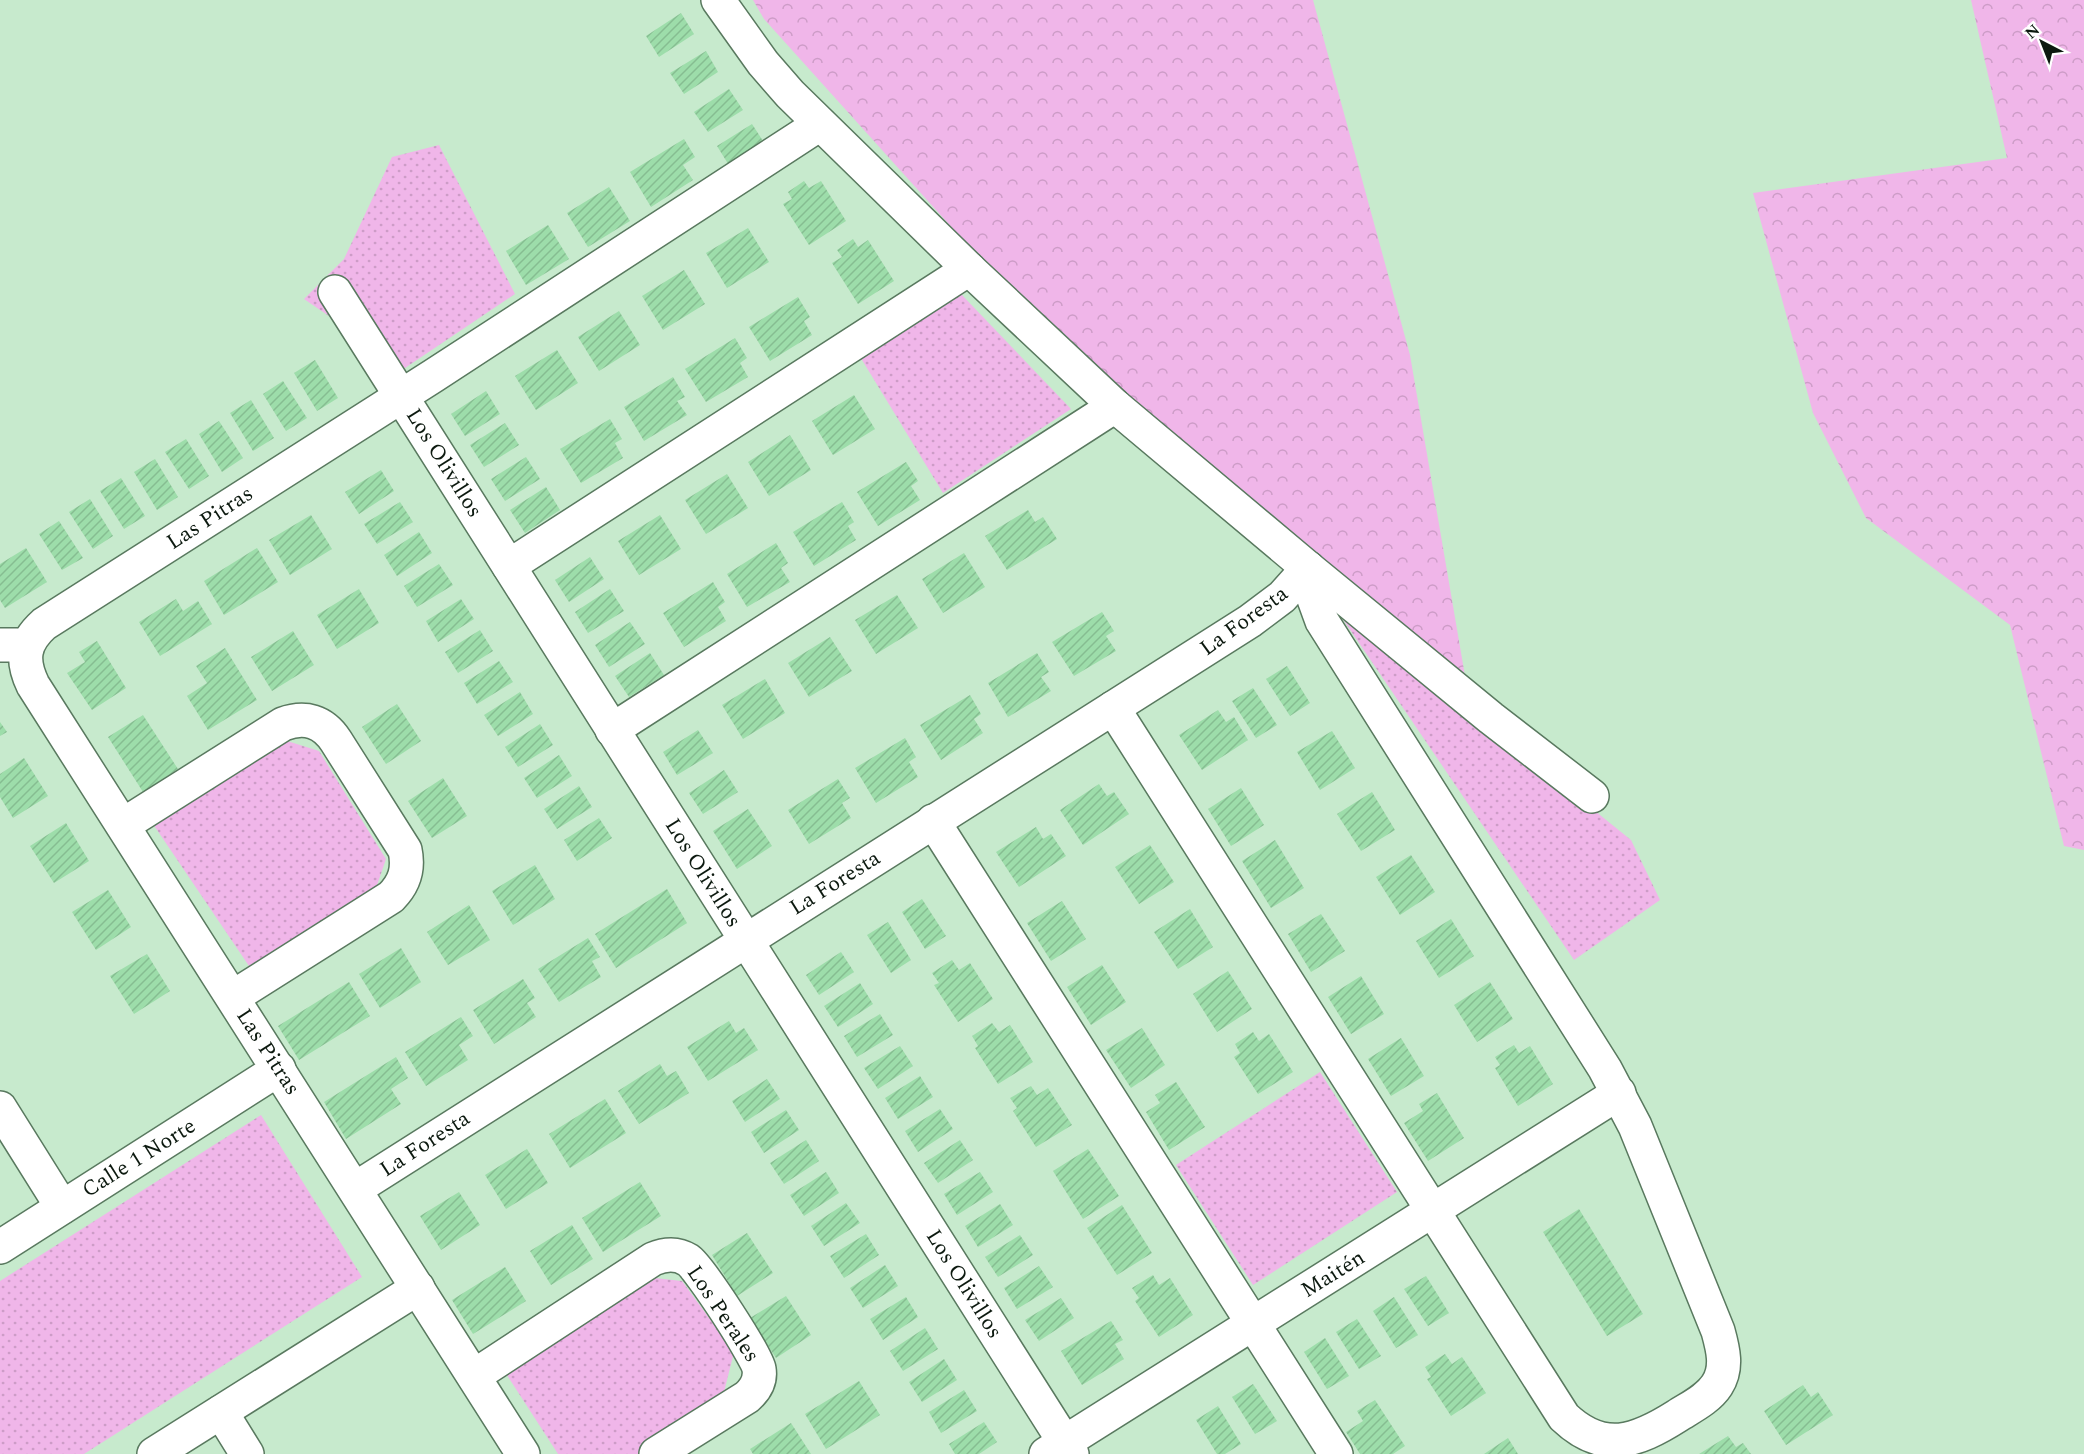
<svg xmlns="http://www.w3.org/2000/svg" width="2084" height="1454" font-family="Spectral,serif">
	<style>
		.forest { fill: url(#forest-crowns) }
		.park { fill: url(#park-dots) }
		.building { fill: url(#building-hatch) }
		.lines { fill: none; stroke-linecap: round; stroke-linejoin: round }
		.minor-casing { stroke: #59795f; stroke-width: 36 }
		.minor { stroke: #fff; stroke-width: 33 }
		.labels { text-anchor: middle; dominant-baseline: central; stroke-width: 4.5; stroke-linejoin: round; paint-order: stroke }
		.street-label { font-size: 22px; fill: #0c190f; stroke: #fff }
	</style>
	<defs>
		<pattern id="forest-crowns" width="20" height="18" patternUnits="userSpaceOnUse" patternTransform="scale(1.5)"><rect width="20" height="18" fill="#f0b6e9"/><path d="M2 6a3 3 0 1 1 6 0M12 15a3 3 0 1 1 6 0" fill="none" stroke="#cd9cc7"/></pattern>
		<pattern id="park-dots" width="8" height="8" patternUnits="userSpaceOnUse" patternTransform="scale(1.5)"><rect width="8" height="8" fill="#f0b6e9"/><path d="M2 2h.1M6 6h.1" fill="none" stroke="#cd9cc7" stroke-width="1.8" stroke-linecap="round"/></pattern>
		<pattern id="building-hatch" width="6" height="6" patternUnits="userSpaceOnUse" patternTransform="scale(1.5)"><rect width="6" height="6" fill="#9dddaa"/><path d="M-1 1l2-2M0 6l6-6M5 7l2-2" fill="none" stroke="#86bd91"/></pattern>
	</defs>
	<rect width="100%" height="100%" fill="#c7eacd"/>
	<g class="forest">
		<path d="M753,0H1313L1410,355L1471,711L1000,281L764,19Z"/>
		<path d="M1971,0H2084V850L2064,846L2010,625L1866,518L1813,413L1753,193L2007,158Z"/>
	</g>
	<g class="park">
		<path d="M439,145L515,294L405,368L304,299L344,259L392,157Z"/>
		<path d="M961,294L1071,409L943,493L859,355Z"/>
		<path d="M1338,612L1471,711L1631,840L1660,900L1574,960Z"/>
		<path d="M284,740L319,751L386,859L376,888L249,966L153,824Z"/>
		<path d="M1320,1072L1397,1192L1253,1285L1176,1165Z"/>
		<path d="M261,1115L362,1277L84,1454H0V1281Z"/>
		<path d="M645,1277L682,1281L734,1352L722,1400L638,1454H558L505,1372Z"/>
	</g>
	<g class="building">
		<path d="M681,13L694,34L659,57L646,36Z"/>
		<path d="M706,51L718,72L684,94L670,73Z"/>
		<path d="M729,89L743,110L708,132L694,112Z"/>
		<path d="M752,124L765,144L730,167L717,146Z"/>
		<path d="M684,139L695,157L683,165L693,180L651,207L630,172Z"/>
		<path d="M804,181L809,188L821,181L846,221L809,245L783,204L792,199L788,192Z"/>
		<path d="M609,187L630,221L588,247L567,213Z"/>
		<path d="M548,225L569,259L526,285L506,251Z"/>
		<path d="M748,228L769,262L727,288L706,253Z"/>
		<path d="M853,239L858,247L868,240L894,281L858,304L832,263L842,257L837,250Z"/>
		<path d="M684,270L705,304L663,330L642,296Z"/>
		<path d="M798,297L810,317L804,321L812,335L770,361L749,327Z"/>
		<path d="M619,311L640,345L599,371L578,337Z"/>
		<path d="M735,338L747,358L740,363L748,377L706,402L685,369Z"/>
		<path d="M557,350L578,383L536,410L515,376Z"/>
		<path d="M315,360L338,398L317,411L294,373Z"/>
		<path d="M673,377L685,397L677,401L687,415L644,441L624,407Z"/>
		<path d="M283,381L307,418L286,431L263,394Z"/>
		<path d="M486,391L500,414L465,436L451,414Z"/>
		<path d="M854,395L875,429L833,455L812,421Z"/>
		<path d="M251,400L274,438L253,451L230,413Z"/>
		<path d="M610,419L622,439L615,443L623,458L581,483L560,449Z"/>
		<path d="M219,421L243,458L222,472L199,434Z"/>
		<path d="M505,423L519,445L484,467L470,445Z"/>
		<path d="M790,435L811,470L769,496L748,462Z"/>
		<path d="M186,439L209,476L189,489L165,452Z"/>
		<path d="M526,457L540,479L505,501L491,479Z"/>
		<path d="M155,459L178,497L157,510L134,472Z"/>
		<path d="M906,462L918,481L911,486L920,500L878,526L857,492Z"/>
		<path d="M381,470L394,491L359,514L345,492Z"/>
		<path d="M727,474L748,508L706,534L685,500Z"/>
		<path d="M121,478L145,516L124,529L100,491Z"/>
		<path d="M546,487L560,510L525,533L510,510Z"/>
		<path d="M90,499L113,536L93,549L69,512Z"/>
		<path d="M400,502L413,522L377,544L364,524Z"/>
		<path d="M842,502L854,522L848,526L856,540L814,566L793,532Z"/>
		<path d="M1028,510L1035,522L1043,517L1057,539L1007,570L985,536Z"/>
		<path d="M311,515L332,549L290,575L269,540Z"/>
		<path d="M660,515L681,549L639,575L618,541Z"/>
		<path d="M59,521L83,558L62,570L39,534Z"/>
		<path d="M419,532L432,553L397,576L384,555Z"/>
		<path d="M776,543L788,563L781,568L790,582L747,607L727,574Z"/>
		<path d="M26,548L47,582L5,608L0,600V564Z"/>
		<path d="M257,548L278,582L224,615L204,581Z"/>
		<path d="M964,553L985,587L943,613L922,579Z"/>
		<path d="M590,557L604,579L569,602L555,580Z"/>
		<path d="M439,564L453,585L417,607L404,586Z"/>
		<path d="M713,582L725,602L718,607L726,621L684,647L663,613Z"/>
		<path d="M359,589L379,623L337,649L317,615Z"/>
		<path d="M610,589L624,611L588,633L575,612Z"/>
		<path d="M897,595L918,628L876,654L855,620Z"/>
		<path d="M176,599L183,611L198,601L212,624L160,656L139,622Z"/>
		<path d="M461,599L474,619L438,642L426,621Z"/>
		<path d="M1102,612L1114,631L1106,636L1116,651L1074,676L1052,642Z"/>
		<path d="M630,622L645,644L609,667L595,645Z"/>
		<path d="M480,630L493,651L458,673L445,652Z"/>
		<path d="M293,631L314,665L272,691L251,657Z"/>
		<path d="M830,637L852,671L809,697L788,663Z"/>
		<path d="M97,641L126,688L92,710L67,673L85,662L79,652Z"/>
		<path d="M225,648L257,700L208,730L187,696L207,683L196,666Z"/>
		<path d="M650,653L664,675L629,697L615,676Z"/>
		<path d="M1037,653L1049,672L1041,677L1051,691L1008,717L988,683Z"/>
		<path d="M499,661L513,682L477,704L464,683Z"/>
		<path d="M1287,666L1310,703L1290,716L1266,679Z"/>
		<path d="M765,679L785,713L743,739L722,705Z"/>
		<path d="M1253,688L1277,725L1256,738L1232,701Z"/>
		<path d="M520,692L533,714L498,736L484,715Z"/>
		<path d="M970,695L981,714L974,719L983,733L941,760L920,725Z"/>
		<path d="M397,704L421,741L386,764L362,727Z"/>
		<path d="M1218,710L1226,722L1234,717L1248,740L1202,770L1179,735Z"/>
		<path d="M143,715L178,769L143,792L108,737Z"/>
		<path d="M0,722L7,732L0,736Z"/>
		<path d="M540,724L553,745L518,767L505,747Z"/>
		<path d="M698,730L713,753L677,775L663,752Z"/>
		<path d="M1332,731L1355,768L1320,790L1297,752Z"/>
		<path d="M905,738L916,757L909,762L918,777L876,803L855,768Z"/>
		<path d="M559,755L572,776L537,798L524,778Z"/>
		<path d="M24,758L48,796L13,818L0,797V774Z"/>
		<path d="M724,770L738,792L703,814L689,793Z"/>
		<path d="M443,778L467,816L432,838L408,801Z"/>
		<path d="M838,779L850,798L842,803L851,818L809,844L788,810Z"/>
		<path d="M1099,784L1107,796L1114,792L1129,814L1083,845L1060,810Z"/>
		<path d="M579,786L592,807L557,829L544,809Z"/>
		<path d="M1241,788L1264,825L1231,846L1208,809Z"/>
		<path d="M1372,792L1395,830L1361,851L1337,814Z"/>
		<path d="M748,809L772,846L737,869L713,831Z"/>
		<path d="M599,818L612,838L577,861L564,840Z"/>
		<path d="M66,823L89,861L54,883L30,846Z"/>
		<path d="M1036,827L1043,839L1051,834L1066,856L1019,887L996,852Z"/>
		<path d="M1275,840L1304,888L1271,908L1242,861Z"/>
		<path d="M1150,845L1174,882L1139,904L1115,867Z"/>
		<path d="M1411,855L1435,892L1400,915L1376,877Z"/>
		<path d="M535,865L555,899L513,925L492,891Z"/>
		<path d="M667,889L687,923L616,968L595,934Z"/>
		<path d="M108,890L131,927L96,950L72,912Z"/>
		<path d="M922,899L946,936L925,949L902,912Z"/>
		<path d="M1062,901L1086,939L1051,961L1027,923Z"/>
		<path d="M469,905L490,940L448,965L427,932Z"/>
		<path d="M1190,909L1213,947L1178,969L1154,932Z"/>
		<path d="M1321,914L1345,951L1311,972L1288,934Z"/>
		<path d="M1451,919L1474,956L1439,978L1416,941Z"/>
		<path d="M888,922L911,960L891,973L867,935Z"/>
		<path d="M588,938L600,957L592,961L601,977L559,1002L538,969Z"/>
		<path d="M401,948L421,982L380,1008L359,974Z"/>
		<path d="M841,952L854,972L819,995L806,975Z"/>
		<path d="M147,954L170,991L134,1014L110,976Z"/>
		<path d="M952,960L959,970L970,963L993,999L958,1022L934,985L939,983L932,973Z"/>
		<path d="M1102,965L1126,1002L1091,1025L1067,987Z"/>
		<path d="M1228,971L1252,1009L1217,1032L1193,994Z"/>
		<path d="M1361,976L1384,1014L1351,1034L1328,997Z"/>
		<path d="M523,979L535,998L527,1003L536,1017L494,1044L473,1010Z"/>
		<path d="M349,982L370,1016L299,1060L278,1026Z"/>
		<path d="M1490,982L1513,1019L1477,1042L1454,1005Z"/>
		<path d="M860,983L873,1004L838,1027L824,1006Z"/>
		<path d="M880,1014L893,1035L857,1057L844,1036Z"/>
		<path d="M461,1017L473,1036L459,1045L468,1060L426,1086L405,1052Z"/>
		<path d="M729,1021L736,1033L744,1028L758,1050L708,1081L687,1047Z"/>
		<path d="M992,1023L999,1032L1010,1025L1033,1062L998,1084L975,1048L978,1046L972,1036Z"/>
		<path d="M1142,1028L1165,1065L1131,1088L1106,1050Z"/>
		<path d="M1253,1032L1259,1041L1269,1034L1293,1072L1258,1094L1234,1057L1240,1053L1235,1044Z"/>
		<path d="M1401,1038L1424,1076L1391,1096L1368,1059Z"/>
		<path d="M1514,1045L1519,1053L1530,1046L1553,1084L1518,1106L1495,1068L1500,1065L1495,1057Z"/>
		<path d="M900,1046L913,1066L878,1089L864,1068Z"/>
		<path d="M396,1057L408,1078L391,1089L401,1104L346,1139L324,1102Z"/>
		<path d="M660,1064L667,1076L676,1071L689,1093L639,1124L618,1091Z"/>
		<path d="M920,1076L933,1097L898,1119L885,1098Z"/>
		<path d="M767,1079L780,1099L745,1122L732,1101Z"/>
		<path d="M1176,1082L1205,1127L1169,1150L1146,1112L1160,1103L1155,1095Z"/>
		<path d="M1031,1086L1037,1095L1048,1088L1072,1125L1036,1147L1013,1111L1017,1108L1010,1098Z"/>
		<path d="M1437,1093L1464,1138L1428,1161L1404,1123L1423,1111L1419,1104Z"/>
		<path d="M605,1099L626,1133L570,1168L549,1134Z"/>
		<path d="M940,1109L953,1129L918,1152L905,1131Z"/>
		<path d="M786,1110L799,1130L764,1153L751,1132Z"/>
		<path d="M806,1140L819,1161L784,1184L770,1163Z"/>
		<path d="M960,1140L973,1160L938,1183L924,1163Z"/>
		<path d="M527,1149L548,1183L506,1209L485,1175Z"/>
		<path d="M1088,1149L1119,1196L1083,1219L1053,1171Z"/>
		<path d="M826,1172L839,1193L804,1216L790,1195Z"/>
		<path d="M980,1172L993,1192L957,1215L944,1194Z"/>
		<path d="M640,1182L661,1216L603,1252L582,1218Z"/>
		<path d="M459,1192L480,1225L441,1250L420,1216Z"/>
		<path d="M846,1203L860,1223L824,1246L811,1226Z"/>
		<path d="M1000,1204L1013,1225L978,1247L965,1226Z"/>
		<path d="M1122,1205L1152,1253L1117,1275L1087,1228Z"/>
		<path d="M1579,1209L1643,1314L1607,1336L1543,1232Z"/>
		<path d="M572,1225L593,1259L551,1285L530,1251Z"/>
		<path d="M747,1233L773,1273L737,1296L712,1255Z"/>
		<path d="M866,1234L879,1255L844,1278L830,1256Z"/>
		<path d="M1020,1235L1033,1255L998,1277L985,1257Z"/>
		<path d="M885,1265L898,1286L863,1308L850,1288Z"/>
		<path d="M1039,1266L1053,1287L1017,1309L1004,1288Z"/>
		<path d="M505,1267L526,1301L473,1334L452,1300Z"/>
		<path d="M1153,1275L1159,1285L1170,1278L1193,1315L1159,1337L1135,1301L1139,1298L1132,1288Z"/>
		<path d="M1426,1276L1449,1313L1428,1326L1404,1289Z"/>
		<path d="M786,1296L811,1335L776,1358L750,1318Z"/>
		<path d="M906,1297L918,1317L883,1340L870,1319Z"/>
		<path d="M1394,1297L1418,1335L1396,1348L1373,1311Z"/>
		<path d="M1061,1298L1074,1318L1039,1341L1025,1320Z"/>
		<path d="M1357,1319L1381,1356L1359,1369L1336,1332Z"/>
		<path d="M1111,1321L1123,1340L1115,1344L1124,1359L1082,1385L1061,1351Z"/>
		<path d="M925,1328L938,1349L903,1371L890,1351Z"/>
		<path d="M1325,1338L1349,1376L1327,1389L1304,1352Z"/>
		<path d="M1445,1354L1452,1364L1462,1357L1486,1393L1451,1416L1427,1379L1431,1377L1425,1367Z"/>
		<path d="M944,1359L957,1380L922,1402L909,1382Z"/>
		<path d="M859,1381L880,1415L826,1449L805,1414Z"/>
		<path d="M1253,1384L1277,1421L1255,1434L1232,1397Z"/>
		<path d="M1803,1385L1811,1397L1818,1392L1833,1415L1786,1445L1764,1411Z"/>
		<path d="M964,1390L977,1411L941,1433L929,1412Z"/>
		<path d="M1375,1400L1405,1446L1393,1454H1360L1346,1432L1363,1421L1357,1411Z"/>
		<path d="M1218,1406L1241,1444L1225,1454H1217L1196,1420Z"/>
		<path d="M984,1422L997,1442L979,1454H955L949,1444Z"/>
		<path d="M791,1423L811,1454H753L750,1449Z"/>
		<path d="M1728,1436L1736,1447L1743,1443L1751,1454H1699Z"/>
		<path d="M1508,1438L1518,1454H1484Z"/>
	</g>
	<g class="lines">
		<defs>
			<g id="minor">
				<path d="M718,0L763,63L790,94L969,269L1115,406L1308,568L1491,718L1592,796"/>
				<path d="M335,292L1072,1454"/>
				<path d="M509,566L969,269"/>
				<path d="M0,645H17L27,647"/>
				<path d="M1113,708L1564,1417C1603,1454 1636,1442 1677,1416C1691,1407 1708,1399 1717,1385C1728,1368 1723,1349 1718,1331L1635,1126L1605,1069L1322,621L1310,588L1308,568"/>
				<path d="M612,730L1115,406"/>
				<path d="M933,821L1336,1454"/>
				<path d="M123,825L283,724C305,716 323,721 336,741L405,850C409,869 405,883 391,897L233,997"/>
				<path d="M0,1108L62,1207"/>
				<path d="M355,1189L1250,621L1282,597L1308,568"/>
				<path d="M0,1247L279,1069"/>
				<path d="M474,1376L653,1259C665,1254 677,1253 688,1260C699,1267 757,1356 759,1369C761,1381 755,1390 747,1397L656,1454"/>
				<path d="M221,1412L247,1454"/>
				<path d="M154,1454L418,1288"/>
				<path d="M523,1454L33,685C21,660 23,643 44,624L433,376L820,124"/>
				<path d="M1046,1454L1619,1093"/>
			</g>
		</defs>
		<use href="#minor" class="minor-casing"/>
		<use href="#minor" class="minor"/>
	</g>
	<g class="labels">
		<g class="street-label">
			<text transform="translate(444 463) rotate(58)">Los Olivillos</text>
			<text transform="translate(210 518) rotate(-33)">Las Pitras</text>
			<text transform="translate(1244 621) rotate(-36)">La Foresta</text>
			<text transform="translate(703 873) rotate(58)">Los Olivillos</text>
			<text transform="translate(835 883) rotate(-32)">La Foresta</text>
			<text transform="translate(268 1052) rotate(57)">Las Pitras</text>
			<text transform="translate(425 1144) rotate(-33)">La Foresta</text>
			<text transform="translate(139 1158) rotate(-32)">Calle 1 Norte</text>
			<text transform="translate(1333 1274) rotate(-32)">Maitén</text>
			<text transform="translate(964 1284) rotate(58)">Los Olivillos</text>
			<text transform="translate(723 1314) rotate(56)">Los Perales</text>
		</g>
	</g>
	<g transform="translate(2042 42) rotate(318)" stroke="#ffffff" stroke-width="4.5" paint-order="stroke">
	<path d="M0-4.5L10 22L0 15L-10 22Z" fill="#0c190f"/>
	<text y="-9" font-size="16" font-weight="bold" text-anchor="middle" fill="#0c190f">N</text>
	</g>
</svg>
